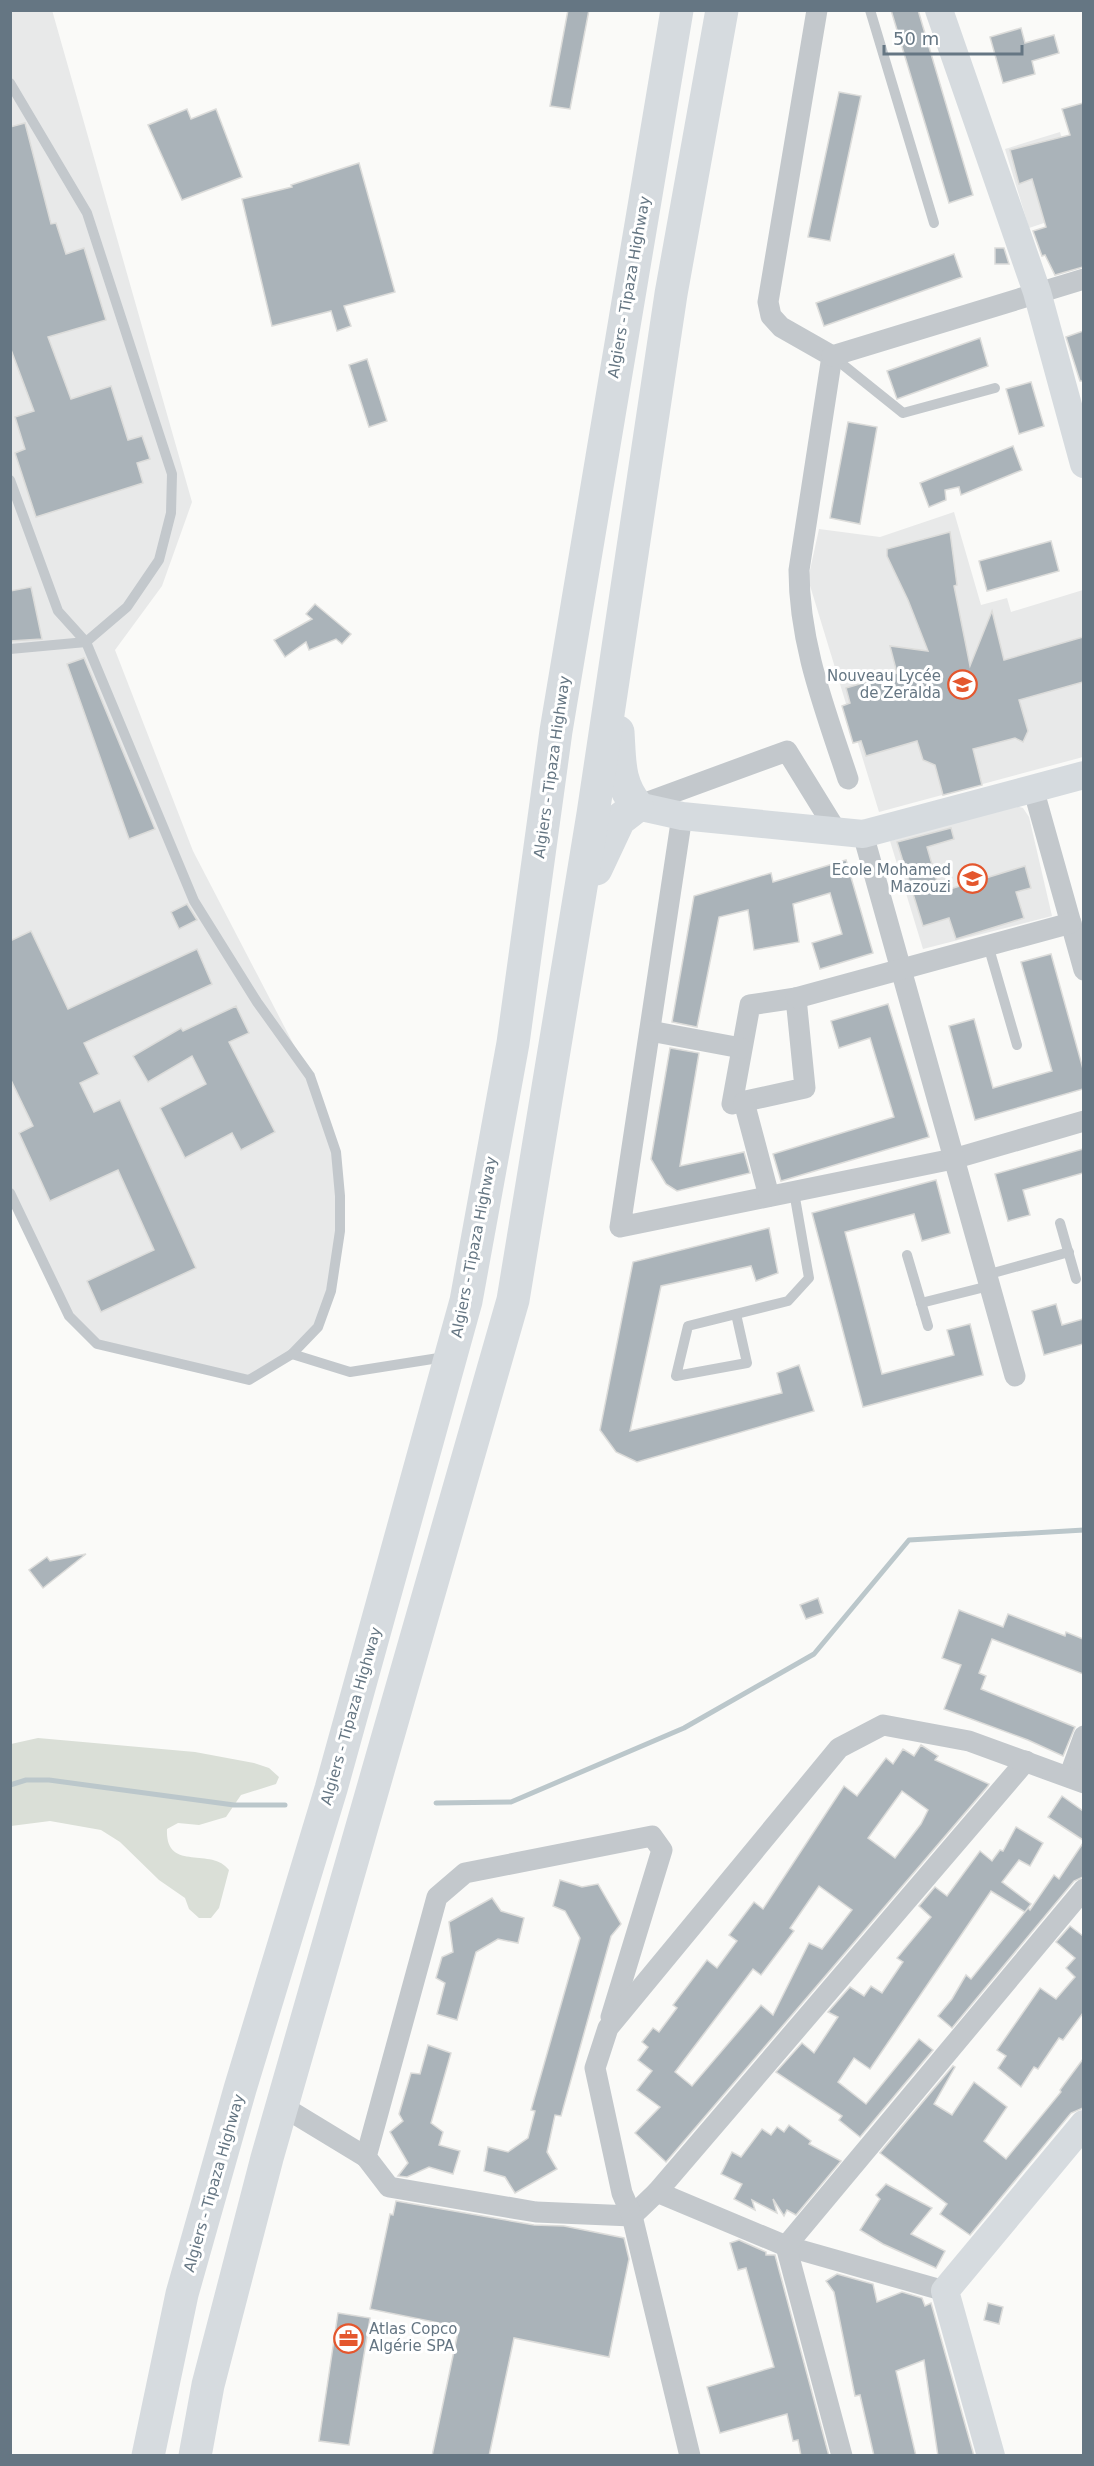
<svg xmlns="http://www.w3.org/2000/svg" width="1094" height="2466" font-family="'DejaVu Sans',sans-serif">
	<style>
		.built { fill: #e8e9e9 }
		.green { fill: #dadfd7 }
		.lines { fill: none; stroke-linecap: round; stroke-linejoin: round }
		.stream { stroke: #bbc7cb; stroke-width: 5 }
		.building { fill: #aab3b9; stroke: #dcdcda; stroke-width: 1.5; fill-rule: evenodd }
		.lane { stroke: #c3c8cc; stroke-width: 10 }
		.street { stroke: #c3c8cc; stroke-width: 21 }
		.secondary { stroke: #d6dbdf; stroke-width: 28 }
		.highway { stroke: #d6dbdf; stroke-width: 33 }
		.labels { text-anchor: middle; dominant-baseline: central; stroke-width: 6; stroke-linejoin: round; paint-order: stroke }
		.street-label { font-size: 15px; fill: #657683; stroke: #fff }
		.poi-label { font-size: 15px; fill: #657683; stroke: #fff; text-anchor: end }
	</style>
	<rect width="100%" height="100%" fill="#fafaf8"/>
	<g class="built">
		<path d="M52,10L192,502L162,586L115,650L193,851L310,1076L336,1152L340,1231L318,1327L292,1354L249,1380L97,1344L69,1316L11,1193L10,11Z"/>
		<path d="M1060,132L1083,210L1029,228L1005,149Z"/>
		<path d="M954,512L981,605L1007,598L1011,612L1083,590V757L879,812L808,579L819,529L880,537Z"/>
		<path d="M1013,805L1023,808L1029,817L1052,916L923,949L890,841Z"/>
	</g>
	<path class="green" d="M38,1738L195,1752L254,1763L269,1768L279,1777L276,1784L241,1795L226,1817L199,1825L178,1823L167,1829C165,1873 212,1846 229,1870L219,1908L211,1918H199L189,1909L185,1898L159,1880L120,1842L101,1830L50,1821L11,1826V1744Z"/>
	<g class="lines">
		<g class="stream">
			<path d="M10,1785L26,1780H49L234,1805H285"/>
			<path d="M436,1803L511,1802L684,1728L814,1654L909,1540L1084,1530"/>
		</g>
	</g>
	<g class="building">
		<path d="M568,10H589L570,109L550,106Z"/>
		<path d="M891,10H918L973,195L949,203Z"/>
		<path d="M1021,28L1025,43L1054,35L1059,53L1032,61L1035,74L1003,83L990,37Z"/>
		<path d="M839,92L861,96L830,241L808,237Z"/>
		<path d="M1083,103V267L1055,275L1045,255L1042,256L1033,231L1046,227L1032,179L1019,184L1010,150L1070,135L1062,109Z"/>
		<path d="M187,109L191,119L216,109L242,177L182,200L148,125Z"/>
		<path d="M25,123L51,224L56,223L66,254L84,248L106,320L48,337L71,399L111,386L128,440L142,436L150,459L137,463L143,483L36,517L15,453L25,449L15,417L34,411L10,347V127Z"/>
		<path d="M359,163L395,292L344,306L351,326L337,331L331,311L272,326L242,199L292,187L291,185Z"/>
		<path d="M995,248H1004L1009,264H995Z"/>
		<path d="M954,254L962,277L824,326L816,303Z"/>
		<path d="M1083,331V381H1080L1066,337Z"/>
		<path d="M980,338L988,366L897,399L887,371Z"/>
		<path d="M367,359L387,421L369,427L349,365Z"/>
		<path d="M1031,382L1044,426L1019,434L1006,389Z"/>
		<path d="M848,422L877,427L860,524L830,518Z"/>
		<path d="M1013,446L1022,470L961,495L959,487L945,490L946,500L929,507L920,483Z"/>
		<path d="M950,532L957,585L954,586L970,666L992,611L1004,660L1083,637V682L1019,700L1028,731L1023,742L1015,738L973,749L982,785L943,795L935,765L923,760L917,741L866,756L861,741L853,743L842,706L850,703L846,688L897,673L890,646L928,651L908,600L887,556V549Z"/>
		<path d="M1051,541L1059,571L987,591L979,561Z"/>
		<path d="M31,587L42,639L10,641V591Z"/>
		<path d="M315,604L351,634L342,644L336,639L309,650L306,642L285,657L274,640L312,619L306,614Z"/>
		<path d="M84,658L155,829L129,839L67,664Z"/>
		<path d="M951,828L954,839L927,847L940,892L1025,866L1031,888L1016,892L1024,918L956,939L949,918L923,926L897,842Z"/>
		<path d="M846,860L873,953L820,969L812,943L842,934L830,893L793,904L799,942L754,950L748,910L719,917L697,1027L672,1022L694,896L771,873L773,882Z"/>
		<path d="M187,904L197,920L179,929L171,912Z"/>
		<path d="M31,931L68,1009L197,949L212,984L84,1043L99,1074L80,1083L94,1112L120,1100L196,1268L101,1312L87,1281L154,1250L118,1170L50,1201L19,1133L33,1126L10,1078V941Z"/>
		<path d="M1051,954L1083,1069V1089L975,1120L949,1026L974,1019L993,1088L1052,1071L1021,962Z"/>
		<path d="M888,1004L929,1137L781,1181L773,1154L894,1117L870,1038L839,1048L831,1021Z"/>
		<path d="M236,1006L249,1033L229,1042L275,1132L241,1150L232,1133L185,1158L160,1108L206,1084L192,1056L148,1082L133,1056L181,1028L183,1031Z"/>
		<path d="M670,1048L699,1053L680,1166L744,1152L750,1173L677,1191L666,1184L651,1159Z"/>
		<path d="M1083,1149V1173L1023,1190L1030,1215L1008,1221L995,1174Z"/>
		<path d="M936,1180L950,1233L922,1241L914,1214L845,1232L882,1374L954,1355L947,1330L970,1324L983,1375L863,1407L812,1213Z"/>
		<path d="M769,1228L778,1273L756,1281L751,1266L661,1286L630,1431L782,1393L777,1373L799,1365L814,1411L637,1462L616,1452L600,1430L633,1262Z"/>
		<path d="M1056,1304L1062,1325L1083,1319V1344L1044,1355L1032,1311Z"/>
		<path d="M86,1554L43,1588L29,1570L47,1557L50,1561Z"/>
		<path d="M818,1598L823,1613L806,1619L800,1605Z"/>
		<path d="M959,1610L1003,1627L1008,1614L1065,1636L1066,1632L1083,1639V1674L992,1639L979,1673L986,1676L981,1689L1075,1727L1063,1756L1028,1740L944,1709L961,1665L942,1658Z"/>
		<path d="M921,1745L938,1756L935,1760L989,1784L988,1786L666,2162L635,2133L660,2107L637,2090L652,2071L638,2060L648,2047L642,2042L653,2028L659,2032L677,2008L673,2005L707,1960L717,1968L737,1941L729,1935L754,1902L763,1909L844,1786L857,1796L886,1758L893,1764L903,1749L914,1756ZM902,1791L928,1810L921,1824L895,1858L868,1838ZM819,1886L852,1910L822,1949L809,1943L773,2015L761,2005L692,2086L675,2072L753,1969L761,1975L794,1931L790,1928Z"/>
		<path d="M1062,1796L1083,1811V1840L1048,1817Z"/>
		<path d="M1016,1827L1043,1843L1030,1866L1019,1860L1002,1882L1031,1904L1025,1912L1028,1908L1030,1910L1054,1875L1059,1879L1083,1843V1877L1074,1881L952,2028L938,2016L952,1999L966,1975L971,1979L1025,1912L991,1891L870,2069L854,2058L838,2082L866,2104L919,2039L933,2050L860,2137L839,2120L842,2116L776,2072L802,2043L814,2053L838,2017L828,2012L850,1987L864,1996L871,1986L882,1993L903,1962L897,1958L931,1917L919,1906L935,1887L947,1896L980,1851L992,1861L1000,1850L1003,1851Z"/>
		<path d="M560,1880L582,1887L598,1884L621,1924L611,1936L561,2116L555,2115L547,2152L557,2169L515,2193L505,2177L484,2171L488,2147L508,2152L528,2138L535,2111L531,2110L580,1938L565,1911L553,1906Z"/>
		<path d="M492,1898L501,1911L524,1918L518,1943L498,1939L476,1952L457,2020L437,2014L445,1983L436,1978L442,1957L453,1952L449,1922Z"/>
		<path d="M1070,1926L1083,1936V2013L1063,2040L1059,2038L1038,2069L1034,2067L1021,2087L998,2068L1006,2056L997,2050L1040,1988L1056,1999L1075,1977L1066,1968L1075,1958L1056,1942Z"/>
		<path d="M428,2045L451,2053L431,2123L443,2132L439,2145L460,2151L453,2174L429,2167L407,2177L398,2176L408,2163L390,2132L403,2121L399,2114L411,2073L420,2074Z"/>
		<path d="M1083,2059V2108L1071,2113L970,2235L940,2214L947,2204L880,2153L953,2066L955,2067L934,2104L952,2115L974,2082L1007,2107L984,2141L1006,2159L1061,2092L1060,2090Z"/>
		<path d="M789,2125L811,2141L809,2144L841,2161L796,2215L787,2210L784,2216L773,2199L777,2213L752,2200L755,2210L734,2199L742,2184L721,2174L732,2152L741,2157L762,2129L771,2135L777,2127L784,2132Z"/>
		<path d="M886,2184L932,2208L911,2234L945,2251L936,2268L883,2244L860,2230L880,2199L876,2195Z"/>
		<path d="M396,2201L534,2225L564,2226L624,2238L629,2259L609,2357L514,2338L489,2456H432L459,2327L370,2309L390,2214L393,2215Z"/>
		<path d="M739,2240L766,2252V2255H775L829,2456H801L798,2440L793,2441L787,2414L720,2433L707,2387L774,2367L746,2268L738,2270L730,2243Z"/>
		<path d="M837,2274L873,2284L877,2302L902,2292L922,2298L925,2306L931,2303L974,2456H938L924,2360L896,2371L916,2456H874L860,2395L855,2396L834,2292L826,2281Z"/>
		<path d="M988,2303L1003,2307L999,2324L984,2320Z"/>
		<path d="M338,2313L370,2318L349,2445L319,2441Z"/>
	</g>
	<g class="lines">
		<g class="lane">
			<path d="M870,10L934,223"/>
			<path d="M10,83L87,213L172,474L171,513L159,560L127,607L86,642L10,649"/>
			<path d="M832,356L903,413L995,388"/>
			<path d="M10,480L58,611L86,642L194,901L257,1002L310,1076L336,1152L340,1196V1231L331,1291L318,1327L292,1354L249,1380L97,1344L69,1316L10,1193"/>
			<path d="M988,945L1017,1045"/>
			<path d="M1060,1223L1076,1279"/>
			<path d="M907,1255L928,1326"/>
			<path d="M986,1275L1069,1252"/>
			<path d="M921,1303L989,1286"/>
			<path d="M736,1314L747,1363L676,1376L688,1326L788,1301L809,1278L794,1192"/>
			<path d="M292,1354L350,1372L445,1357"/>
		</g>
		<g class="street">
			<path d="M817,10L768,302L771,316L781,327L832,356L799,570C799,644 825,709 848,779"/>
			<path d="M832,356L1084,279"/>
			<path d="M1033,788L1084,970"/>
			<path d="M637,806L787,751L837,832"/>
			<path d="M682,816L620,1227L953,1159L1084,1121"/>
			<path d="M863,834L1015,1376"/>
			<path d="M796,998L805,1088L732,1104L750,1005Z"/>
			<path d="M796,998L1071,923"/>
			<path d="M650,1031L741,1048"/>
			<path d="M744,1102L769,1196"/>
			<path d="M1069,1777L1084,1736"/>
			<path d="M611,2017L662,1850L652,1836L465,1873L437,1897L366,2157L389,2187L536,2212L632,2216L657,2192"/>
			<path d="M282,2106L366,2157"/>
			<path d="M945,2291L786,2246L657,2192L1026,1761"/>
			<path d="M690,2456L632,2216L622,2193L595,2068L608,2028L839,1748L883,1725L969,1741L1084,1783"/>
			<path d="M842,2456L786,2246L1084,1889"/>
		</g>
		<g class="secondary">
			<path d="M939,10L1037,292L1084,464"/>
			<path d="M637,806L682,816L863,834L1084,775"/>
			<path d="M991,2456L945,2291L1084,2124"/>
		</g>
		<g class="highway">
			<path d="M596,869L619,820L637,806C618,782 620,762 618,732"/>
			<path d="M148,2456L182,2294L240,2089L331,1789L466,1301L513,1043L556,731L677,10"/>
			<path d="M195,2456L208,2385L267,2158L513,1300L593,814L671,294L722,10"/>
		</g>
	</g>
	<defs>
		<symbol id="school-ring" viewBox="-11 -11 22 22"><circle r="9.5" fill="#fff" stroke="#e4572e" stroke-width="1.5"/><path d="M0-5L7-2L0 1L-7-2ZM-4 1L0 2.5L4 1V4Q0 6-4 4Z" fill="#e4572e"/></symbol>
		<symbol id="office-ring" viewBox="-11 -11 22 22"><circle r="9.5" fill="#fff" stroke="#e4572e" stroke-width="1.5"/><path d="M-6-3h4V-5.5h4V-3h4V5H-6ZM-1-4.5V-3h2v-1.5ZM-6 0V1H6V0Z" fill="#e4572e"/></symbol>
	</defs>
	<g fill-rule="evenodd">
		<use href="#school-ring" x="946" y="668" width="33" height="33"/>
		<use href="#school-ring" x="956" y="862" width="33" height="33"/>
		<use href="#office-ring" x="332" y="2322" width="33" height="33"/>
	</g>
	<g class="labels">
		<g class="street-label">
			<text transform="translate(629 287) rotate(-80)">Algiers - Tipaza Highway</text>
			<text transform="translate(552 767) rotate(-82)">Algiers - Tipaza Highway</text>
			<text transform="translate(474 1247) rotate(-79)">Algiers - Tipaza Highway</text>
			<text transform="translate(351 1716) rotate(-74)">Algiers - Tipaza Highway</text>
			<text transform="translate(214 2183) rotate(-74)">Algiers - Tipaza Highway</text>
		</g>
		<g class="poi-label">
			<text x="941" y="676">Nouveau Lycée<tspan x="941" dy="17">de Zeralda</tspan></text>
			<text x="951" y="870">Ecole Mohamed<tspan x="951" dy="17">Mazouzi</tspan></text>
			<text x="369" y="2329" text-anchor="start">Atlas Copco<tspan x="369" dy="17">Algérie SPA</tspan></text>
		</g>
	</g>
	<rect width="1094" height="2466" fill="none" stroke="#657683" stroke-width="24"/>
	<path d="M884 45v9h138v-9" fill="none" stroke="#657683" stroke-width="3"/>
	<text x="893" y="45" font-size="18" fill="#657683" stroke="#ffffff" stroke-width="4.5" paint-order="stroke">50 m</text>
</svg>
